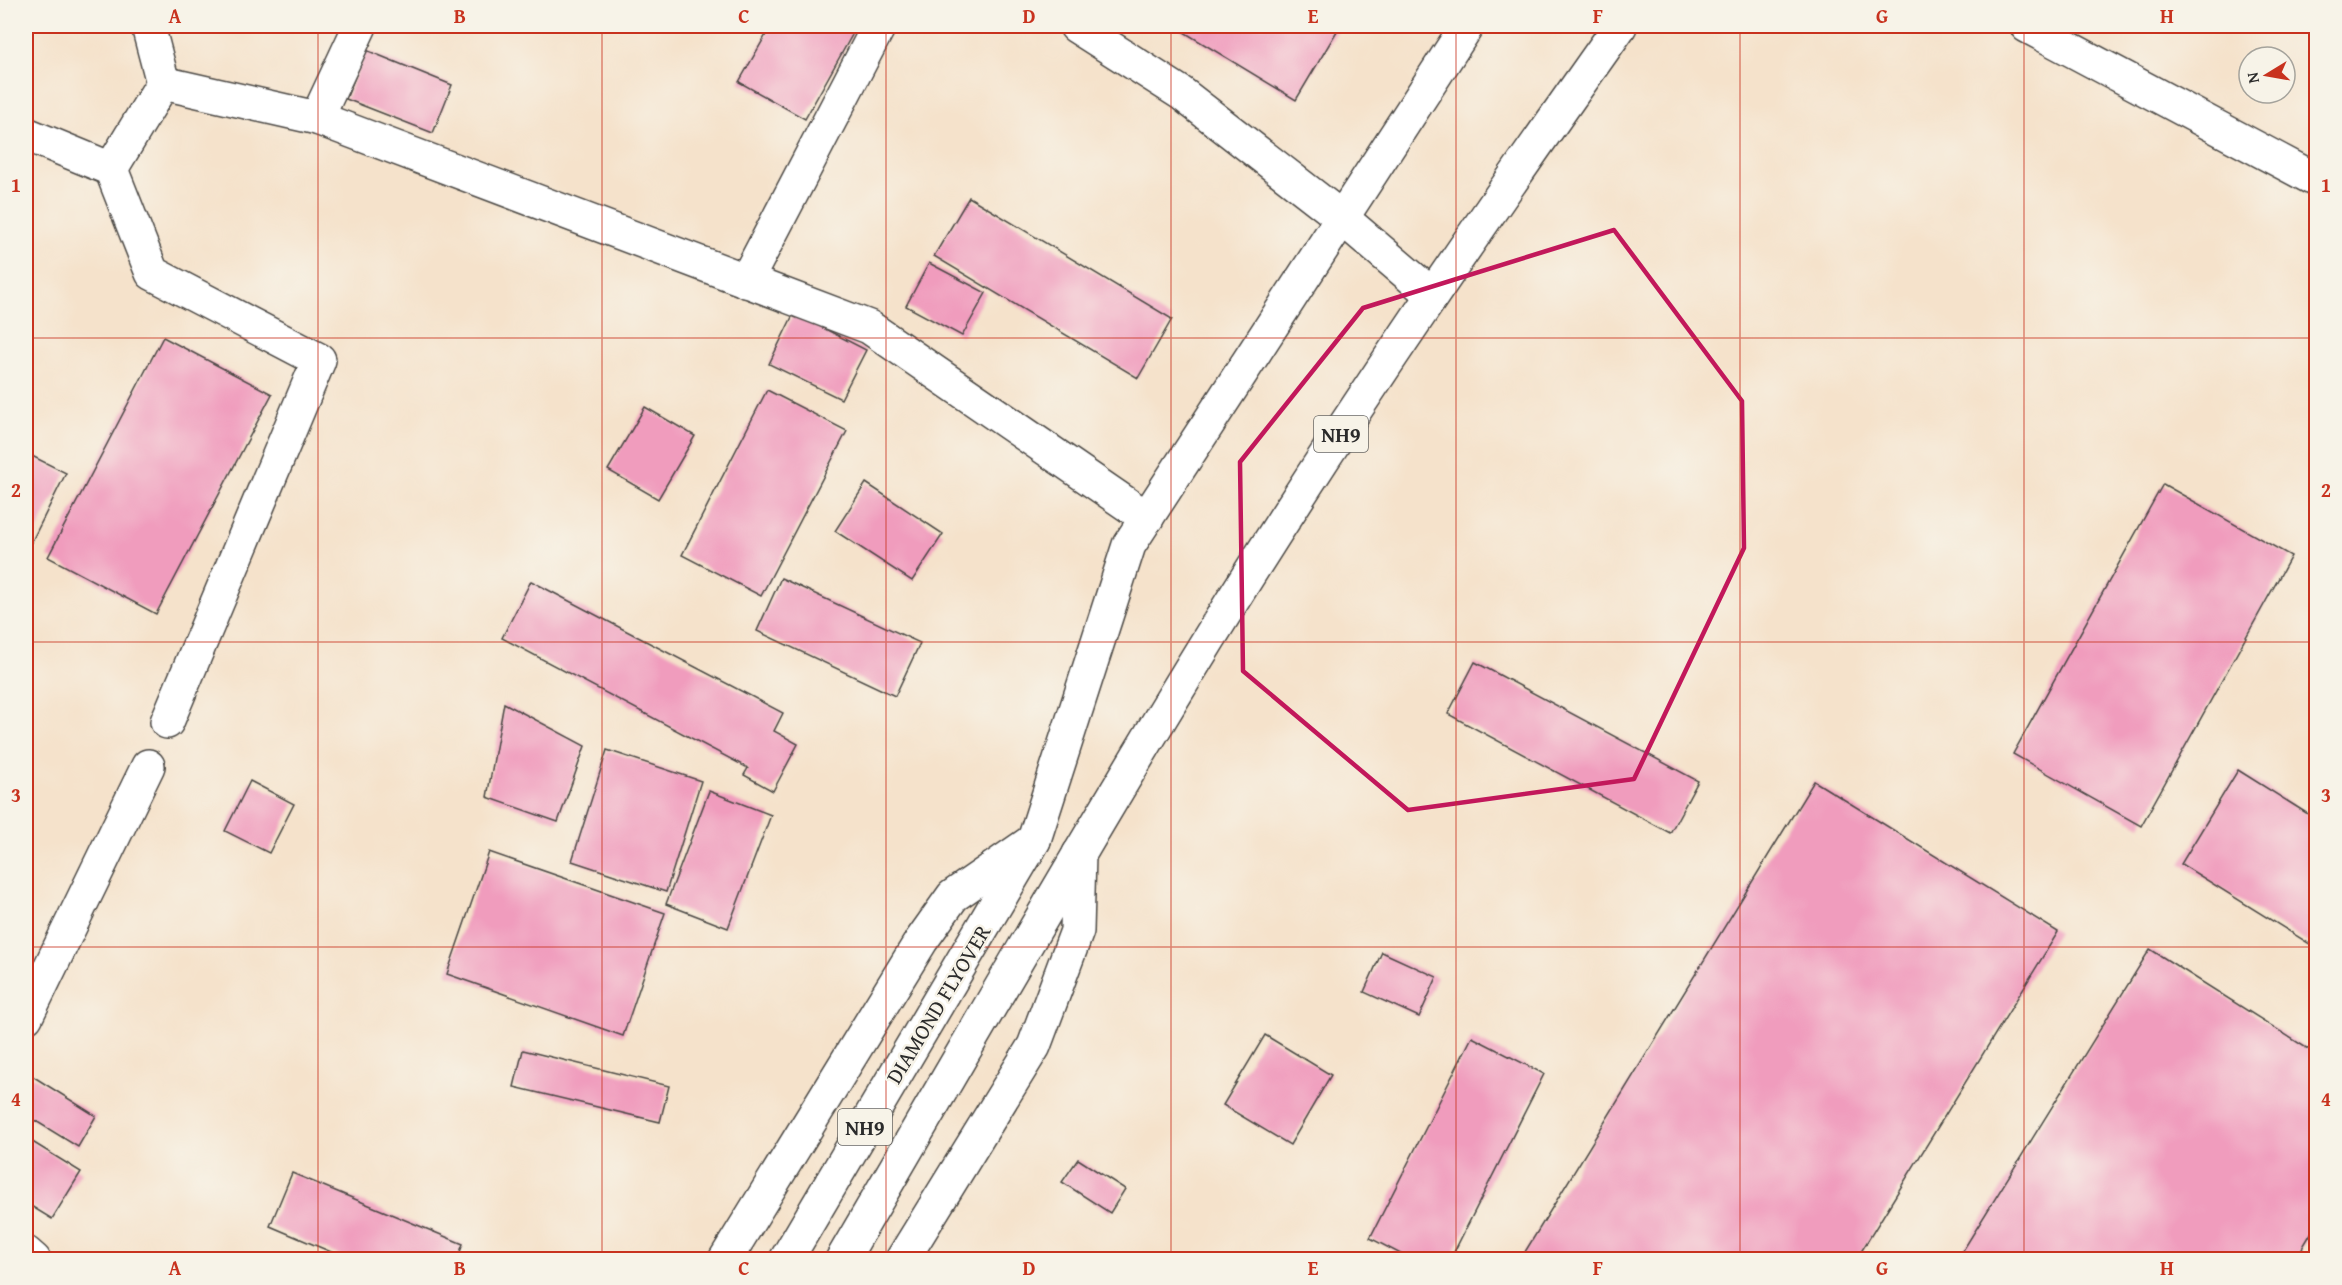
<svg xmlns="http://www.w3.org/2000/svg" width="2342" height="1285" font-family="'Gentium Book Plus',serif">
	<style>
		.building { fill: #f09cbd }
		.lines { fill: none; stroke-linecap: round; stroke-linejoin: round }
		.minor-casing { stroke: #494643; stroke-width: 36 }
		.highway-casing { stroke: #494643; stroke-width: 36 }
		.minor { stroke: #fff; stroke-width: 33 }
		.highway { stroke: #fff; stroke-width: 33 }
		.marked { fill: none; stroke: #c2185b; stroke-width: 4.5; stroke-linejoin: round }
		.grid { fill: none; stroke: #c8321e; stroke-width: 1.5; stroke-opacity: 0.55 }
		.labels { text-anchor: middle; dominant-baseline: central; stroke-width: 5; stroke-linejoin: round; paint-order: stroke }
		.shield { fill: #f7f3e8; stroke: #686764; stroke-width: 1.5 }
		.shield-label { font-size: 21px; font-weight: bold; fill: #2b2b2b }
		.street-label { font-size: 22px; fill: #2b2b2b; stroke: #f7f3e8 }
		.neatline { fill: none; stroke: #c8321e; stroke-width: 2 }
		.grid-label { font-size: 20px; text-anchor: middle; font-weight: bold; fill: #c8321e }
	</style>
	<rect width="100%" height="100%" fill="#f7f3e8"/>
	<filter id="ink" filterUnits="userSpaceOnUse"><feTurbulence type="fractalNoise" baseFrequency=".0167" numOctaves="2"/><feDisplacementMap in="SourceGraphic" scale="12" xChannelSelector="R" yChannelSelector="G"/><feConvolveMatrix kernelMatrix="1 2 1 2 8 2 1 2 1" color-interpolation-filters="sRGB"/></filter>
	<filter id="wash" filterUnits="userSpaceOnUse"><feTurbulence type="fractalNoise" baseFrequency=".008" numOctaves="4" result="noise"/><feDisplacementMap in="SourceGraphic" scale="24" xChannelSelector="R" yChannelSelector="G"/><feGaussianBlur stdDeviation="1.35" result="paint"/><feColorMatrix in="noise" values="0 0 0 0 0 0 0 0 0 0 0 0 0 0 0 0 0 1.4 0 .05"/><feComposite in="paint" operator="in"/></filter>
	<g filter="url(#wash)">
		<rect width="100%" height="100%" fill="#f5e2cb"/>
		<g id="blocks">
			<g class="building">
				<path d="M771,26H857L805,119L739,82Z"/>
				<path d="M1174,26H1340L1296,100Z"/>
				<path d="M2300,26H2316V34Z"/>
				<path d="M366,50L452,85L433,133L346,99Z"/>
				<path d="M969,197L1172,319L1138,378L934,256Z"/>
				<path d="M929,263L986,293L962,336L906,306Z"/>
				<path d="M794,313L866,350L841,399L769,364Z"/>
				<path d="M163,337L272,394L156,614L48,557Z"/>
				<path d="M767,390L847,431L761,596L682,555Z"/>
				<path d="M645,407L695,436L658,499L608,470Z"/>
				<path d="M26,453L66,473L26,553Z"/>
				<path d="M866,483L943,534L912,581L835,531Z"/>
				<path d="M2163,484L2291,556L2141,826L2013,754Z"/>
				<path d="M781,578L920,643L895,696L757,631Z"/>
				<path d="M531,581L783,713L774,731L798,744L773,791L744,775L748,768L502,638Z"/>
				<path d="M1475,662L1698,781L1670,833L1448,714Z"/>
				<path d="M504,703L585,746L558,822L487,797Z"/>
				<path d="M607,750L701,781L666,892L572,861Z"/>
				<path d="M2238,770L2316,819V948L2181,864Z"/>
				<path d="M250,781L294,804L269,853L225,831Z"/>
				<path d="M1814,781L2058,932L1856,1260H1520Z"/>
				<path d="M709,791L771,815L728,928L666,904Z"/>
				<path d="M489,852L665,913L623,1036L447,974Z"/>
				<path d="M2150,949L2316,1054V1225L2295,1260H1957Z"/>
				<path d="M1382,952L1437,977L1419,1017L1364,992Z"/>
				<path d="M1265,1035L1331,1075L1290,1145L1223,1105Z"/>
				<path d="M1472,1037L1544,1074L1450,1260H1412L1370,1238Z"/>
				<path d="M523,1050L669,1086L660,1122L514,1087Z"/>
				<path d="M26,1072L96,1116L78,1147L26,1115Z"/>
				<path d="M26,1138L81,1172L52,1219L26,1203Z"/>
				<path d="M1078,1159L1125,1189L1110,1213L1062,1182Z"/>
				<path d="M292,1173L463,1244L457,1260H350L270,1226Z"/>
			</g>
		</g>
	</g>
	<g filter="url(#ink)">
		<use href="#blocks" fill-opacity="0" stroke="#494643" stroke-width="1.5"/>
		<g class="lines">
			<defs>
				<g id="minor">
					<path d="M1076,26L1181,93L1342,218"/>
					<path d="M2027,26L2316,180"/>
					<path d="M163,83L317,118L869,327L1147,518"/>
					<path d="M317,118L360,26"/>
					<path d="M26,134L111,169L152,273L319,360L167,722"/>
					<path d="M111,169L163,83L148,26"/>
					<path d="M746,281L879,26"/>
					<path d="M26,1017L148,766"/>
					<path d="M26,1253L34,1260"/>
					<path d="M725,1260L921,941L953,896L1034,840"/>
					<path d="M902,1260L1034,1046L1077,931L1079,854"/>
				</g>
				<g id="highway">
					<path d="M1342,218L1431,294"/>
					<path d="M786,1260L1034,840L1129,545L1467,26"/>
					<path d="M842,1260C971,1040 1097,819 1231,603C1354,406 1486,215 1620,26"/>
				</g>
			</defs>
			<use href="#minor" class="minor-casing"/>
			<use href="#highway" class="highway-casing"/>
			<use href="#minor" class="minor"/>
			<use href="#highway" class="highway"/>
		</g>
	</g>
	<path class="marked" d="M1614,230L1742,401L1744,548L1634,779L1408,810L1243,671L1240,462L1363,308Z"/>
	<path class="grid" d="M318,26V1260M602,26V1260M886,26V1260M1171,26V1260M1456,26V1260M1740,26V1260M2024,26V1260M26,338H2316M26,642H2316M26,947H2316"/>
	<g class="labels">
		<g class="shield">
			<rect x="1314" y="416" width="54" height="36" rx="4.5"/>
			<rect x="838" y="1109" width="54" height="36" rx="4.5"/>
		</g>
		<g class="shield-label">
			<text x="1341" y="434">NH9</text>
			<text x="865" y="1127">NH9</text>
		</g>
		<g class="street-label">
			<text transform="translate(938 1004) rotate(-59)">DIAMOND FLYOVER</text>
		</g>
	</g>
	<rect width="2342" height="1285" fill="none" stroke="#f7f3e8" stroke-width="66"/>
	<g transform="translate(2267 75) rotate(259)"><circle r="28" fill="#f7f3e8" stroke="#a5a39c" stroke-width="1.5"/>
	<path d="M0-4.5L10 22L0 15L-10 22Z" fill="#c8321e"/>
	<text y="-9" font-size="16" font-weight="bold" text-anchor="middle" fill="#2b2b2b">N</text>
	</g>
	<rect x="33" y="33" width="2276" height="1219" class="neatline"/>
	<g class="grid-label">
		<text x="175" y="23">A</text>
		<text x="460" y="23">B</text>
		<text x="744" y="23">C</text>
		<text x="1029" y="23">D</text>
		<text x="1313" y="23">E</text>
		<text x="1598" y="23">F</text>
		<text x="1882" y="23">G</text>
		<text x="2167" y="23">H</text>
		<text x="16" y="192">1</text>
		<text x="2326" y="192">1</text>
		<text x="16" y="497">2</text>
		<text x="2326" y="497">2</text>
		<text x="16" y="802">3</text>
		<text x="2326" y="802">3</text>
		<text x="16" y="1106">4</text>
		<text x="2326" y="1106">4</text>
		<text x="175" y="1275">A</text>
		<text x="460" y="1275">B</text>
		<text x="744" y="1275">C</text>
		<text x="1029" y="1275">D</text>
		<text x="1313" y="1275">E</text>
		<text x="1598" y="1275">F</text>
		<text x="1882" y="1275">G</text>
		<text x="2167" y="1275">H</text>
	</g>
</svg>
